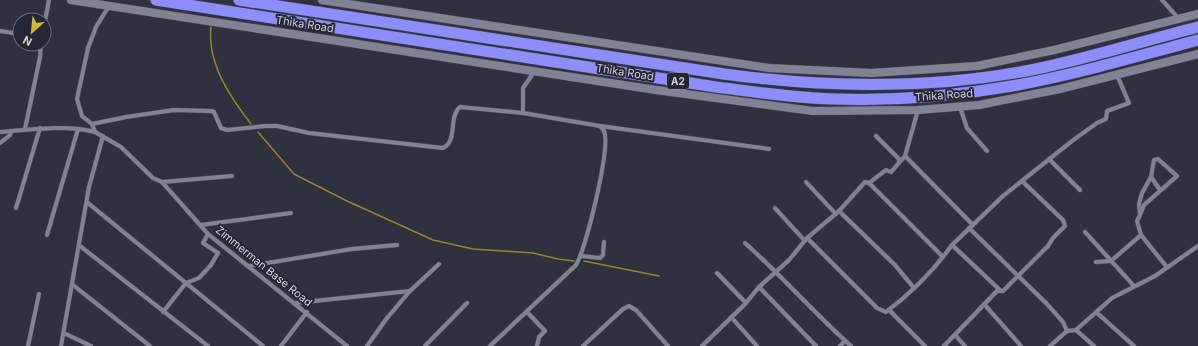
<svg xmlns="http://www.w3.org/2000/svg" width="1198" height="346" font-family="Inter,sans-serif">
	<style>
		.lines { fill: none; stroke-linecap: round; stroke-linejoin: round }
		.stream { stroke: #958232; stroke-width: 1.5 }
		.street-casing { stroke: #4c4d59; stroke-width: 5 }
		.secondary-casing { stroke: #4c4d59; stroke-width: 9 }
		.highway-casing { stroke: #4c4d59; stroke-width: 12 }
		.street { stroke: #818294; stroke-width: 4 }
		.secondary { stroke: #818294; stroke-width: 8 }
		.highway { stroke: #8d8efb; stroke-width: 11 }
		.labels { text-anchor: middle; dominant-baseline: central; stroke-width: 4; stroke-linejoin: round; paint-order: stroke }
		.shield { fill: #262736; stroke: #9d9ea9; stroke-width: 1 }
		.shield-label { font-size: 10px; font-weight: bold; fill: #d0d1da }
		.street-label { font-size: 11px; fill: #d0d1da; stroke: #262736 }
	</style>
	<rect width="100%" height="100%" fill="#303140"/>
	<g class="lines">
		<g class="stream">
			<path d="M211,27C207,63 230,97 251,124"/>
			<path d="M258,132L294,174L347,201L433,240L473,249L533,253L558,259L574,261"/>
			<path d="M584,261L659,276"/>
		</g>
		<defs>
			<g id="street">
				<path d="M1162,0L1179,19"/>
				<path d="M109,6L96,27L88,48L77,99L82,116L92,124L95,132L121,147L153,178L162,182L208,234L347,346"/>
				<path d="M44,26L49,0"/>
				<path d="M0,31L20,34"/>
				<path d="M960,107L967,128L987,151"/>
				<path d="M918,110L905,156L973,225"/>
				<path d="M92,124L126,117L174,110L211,111L214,112L221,128L227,130L265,126H277L309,133L443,148C458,141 448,117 460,107L523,113"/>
				<path d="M600,126L769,149"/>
				<path d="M25,129L40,57L41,44"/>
				<path d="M0,132C31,130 64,124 95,132"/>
				<path d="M876,136L899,159V162"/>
				<path d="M0,143L10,135L11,131"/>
				<path d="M1049,159L1080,190"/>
				<path d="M1151,177L1160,190"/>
				<path d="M162,182L232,176"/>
				<path d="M806,182L836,214"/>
				<path d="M869,183L943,257"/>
				<path d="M88,203L263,346"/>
				<path d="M16,208L40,128"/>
				<path d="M775,208L805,241"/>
				<path d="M839,211L895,265L914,288"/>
				<path d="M1140,215L1144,205L1177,176L1158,159L1154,160L1151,177L1142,193L1139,204L1140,215L1137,221L1141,235L1166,266"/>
				<path d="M201,225L291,213"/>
				<path d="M969,228L1047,304L1063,322L1067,331"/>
				<path d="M1085,232L1134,286"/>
				<path d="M47,235L78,129"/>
				<path d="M807,238L877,308L886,312C910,294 934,270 952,245"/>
				<path d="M745,243C782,276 814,313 851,346"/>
				<path d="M80,246L208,346"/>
				<path d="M582,256L600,258L603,255L604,242"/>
				<path d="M1096,262L1111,261L1141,235"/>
				<path d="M249,266L352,249L397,245"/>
				<path d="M717,273L746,303"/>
				<path d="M73,285L150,346"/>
				<path d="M759,287L816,346"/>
				<path d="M1001,291L952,245L1003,196L1072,141L1097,123L1106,119L1107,111L1129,103L1117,75"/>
				<path d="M295,303L410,291"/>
				<path d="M984,304L1021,346"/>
				<path d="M889,310L925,346"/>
				<path d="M163,312L186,283L199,278L211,265L218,253L203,243L208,234"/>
				<path d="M527,312L545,331L539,337L537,346"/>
				<path d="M1096,312L1134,346"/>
				<path d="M731,317L757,346"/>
				<path d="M1076,330L1094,346"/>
				<path d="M64,333L91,346"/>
				<path d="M956,336L965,346"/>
				<path d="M28,346L39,294"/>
				<path d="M61,346L89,187L103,136"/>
				<path d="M281,346L307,312"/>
				<path d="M367,346L387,318L410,291L439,264"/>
				<path d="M425,346L467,303"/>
				<path d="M490,346L576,265C586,249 611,147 604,131C603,129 601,127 600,126L523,113V88L534,72"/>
				<path d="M583,346L623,309L629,306L636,310L668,346"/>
				<path d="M702,346L746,303L759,287L789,260L807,238L839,211L865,182L869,183L886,170L891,172L905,156"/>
				<path d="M840,346L845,341"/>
				<path d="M944,346L997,291H1003L1048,246L1053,238L1065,226L1063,220L1022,181"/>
				<path d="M1050,346L1067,331L1076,330L1112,298L1155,276L1198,246"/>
			</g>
			<g id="secondary">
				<path d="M71,0L656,90L813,111L918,110L979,105L1060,89L1198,54"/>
				<path d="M322,0L769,68L871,73L977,66L1054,50L1198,14"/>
			</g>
			<g id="highway">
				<path d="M156,0L716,87C755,92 795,98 834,99C894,101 954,96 1012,86C1075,75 1137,56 1198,40"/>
				<path d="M239,0L724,74C827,88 928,90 1031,70C1087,59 1142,41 1198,27"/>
			</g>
		</defs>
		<use href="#street" class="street-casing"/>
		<use href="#secondary" class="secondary-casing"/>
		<use href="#highway" class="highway-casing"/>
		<use href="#street" class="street"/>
		<use href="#secondary" class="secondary"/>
		<use href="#highway" class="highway"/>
	</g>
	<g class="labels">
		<rect class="shield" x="667" y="73" width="22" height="16" rx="3"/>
		<g class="shield-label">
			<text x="678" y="81">A2</text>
		</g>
		<g class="street-label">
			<text transform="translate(305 24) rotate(9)">Thika Road</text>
			<text transform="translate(625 72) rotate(9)">Thika Road</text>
			<text transform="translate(944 95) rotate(-4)">Thika Road</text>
			<text transform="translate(264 266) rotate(39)">Zimmerman Base Road</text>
		</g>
	</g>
	<g transform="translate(32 32) rotate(207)"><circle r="19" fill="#262736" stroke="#6a6b78"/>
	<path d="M0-3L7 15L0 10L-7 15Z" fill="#d2b635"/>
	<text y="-6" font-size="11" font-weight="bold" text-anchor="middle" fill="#d0d1da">N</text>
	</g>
</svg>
